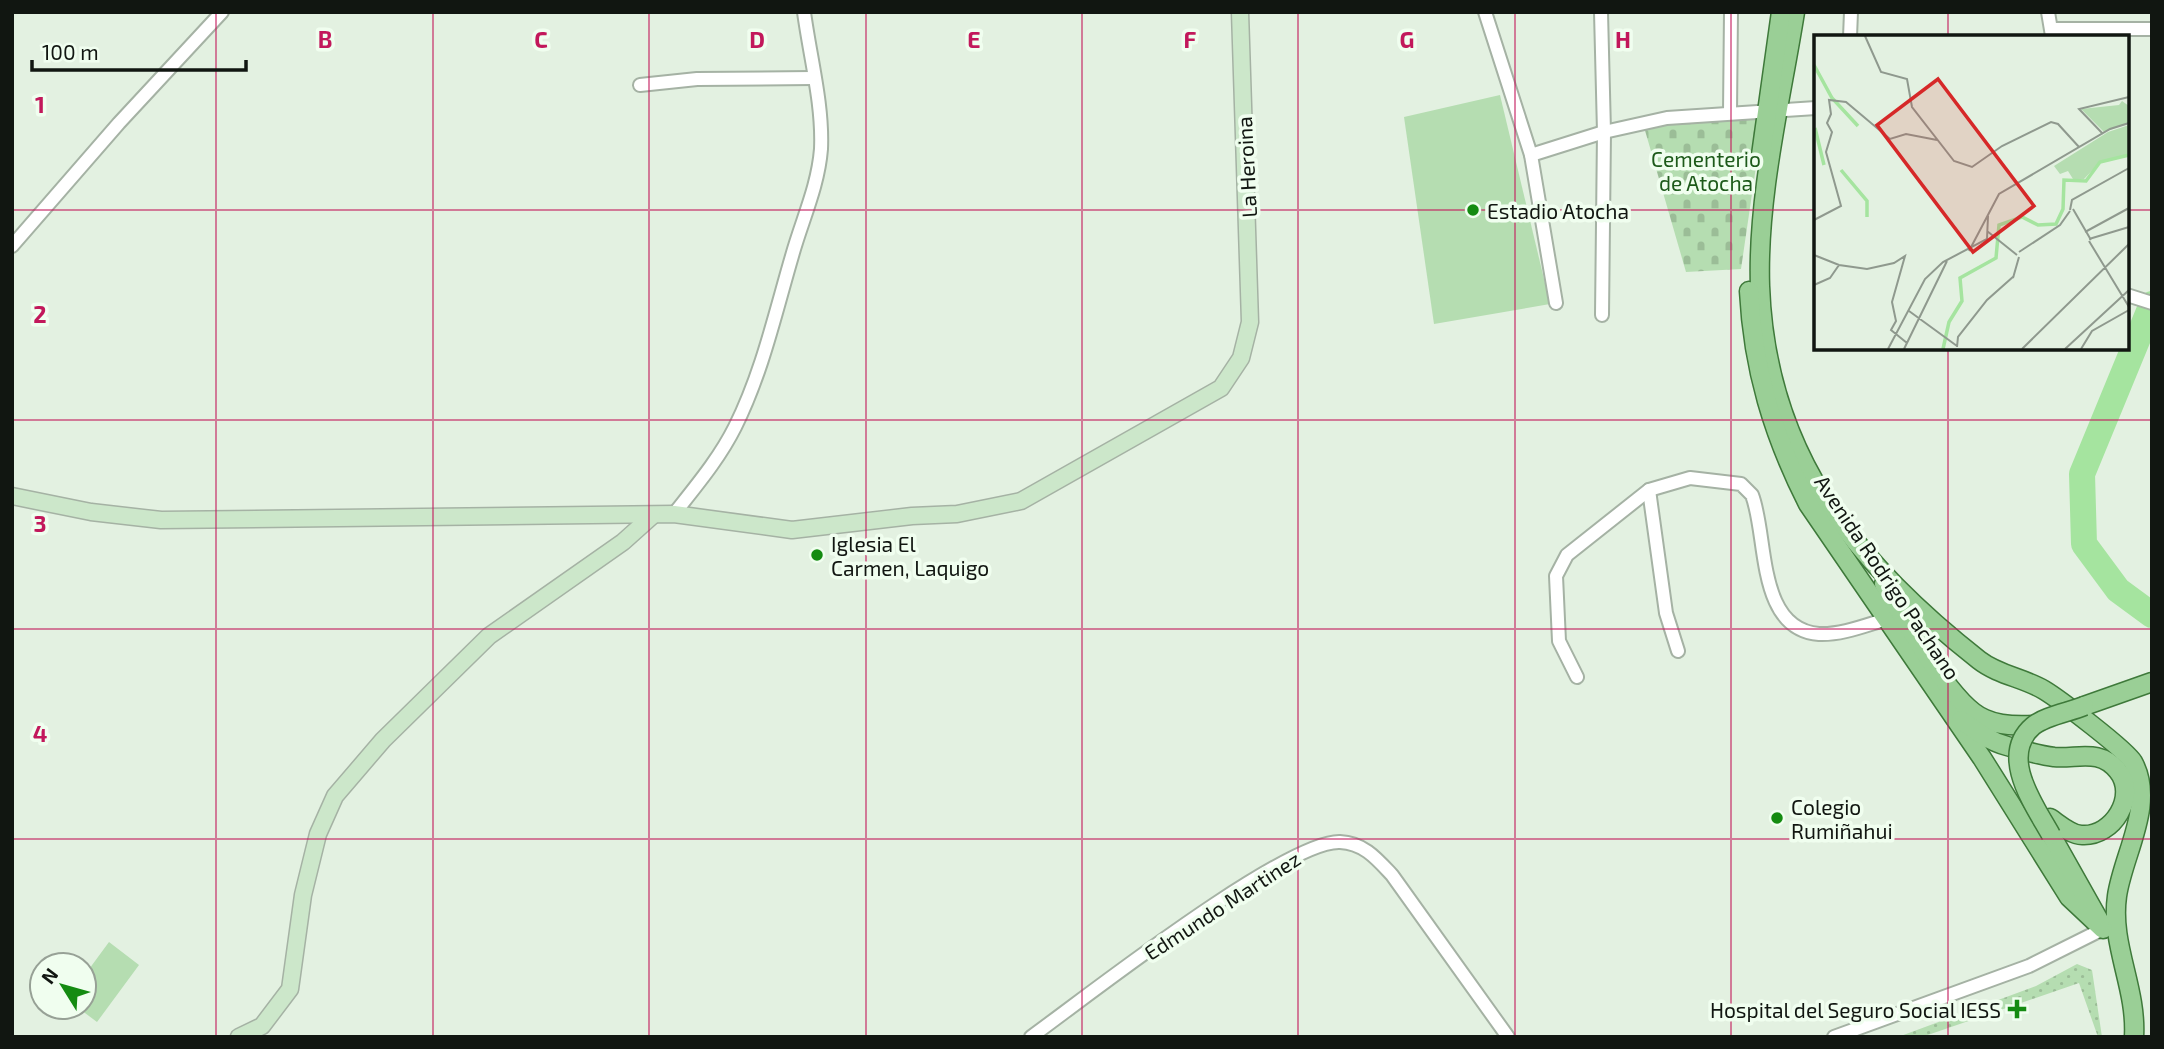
<svg xmlns="http://www.w3.org/2000/svg" width="2164" height="1049" font-family="'Exo 2',sans-serif">
	<style>
		.cemetery { fill: url(#cemetery-stones) }
		.park { fill: url(#park-dots) }
		.pitch { fill: #b5ddb1 }
		.lines { fill: none; stroke-linecap: round; stroke-linejoin: round }
		.river { stroke: #a5e49f; stroke-width: 26 }
		.street-casing { stroke: #a5b2a4; stroke-width: 16 }
		.secondary-casing { stroke: #a5b2a4; stroke-width: 19 }
		.primary-casing { stroke: #3e793a; stroke-width: 21 }
		.street { stroke: #fff; stroke-width: 12 }
		.secondary { stroke: #cce7ca; stroke-width: 16 }
		.primary { stroke: #9acf96; stroke-width: 18 }
		.primary-bridge-casing { stroke: #3e793a; stroke-width: 21; stroke-linecap: butt }
		.primary-bridge { stroke: #9acf96; stroke-width: 18 }
		.grid { fill: none; stroke: #c2185b; stroke-width: 2; stroke-opacity: 0.55 }
		.poi-dot { fill: #148b11; stroke: #f0feef; stroke-width: 2.5 }
		.labels { text-anchor: middle; dominant-baseline: central; stroke-width: 7; stroke-linejoin: round; paint-order: stroke }
		.park-label { font-size: 21px; fill: #1d5a1a; stroke: #f0feef }
		.street-label { font-size: 21px; fill: #111611; stroke: #f0feef }
		.poi-label { font-size: 21px; fill: #111611; stroke: #f0feef; text-anchor: start }
		.inset-river { fill: none; stroke: #a5e49f; stroke-width: 3.5 }
		.inset-road { fill: none; stroke: #8f998e; stroke-width: 2 }
		.view { fill: #d62828; fill-opacity: 0.15; stroke: #d62828; stroke-width: 3.5 }
		.inset-edge { fill: none; stroke: #111611; stroke-width: 3.5 }
		.grid-label { font-size: 23px; text-anchor: middle; font-weight: bold; fill: #c2185b; stroke: #f0feef; stroke-width: 7; stroke-linejoin: round; paint-order: stroke }
	</style>
	<defs>
		<pattern id="cemetery-stones" width="16" height="16" patternUnits="userSpaceOnUse" patternTransform="scale(1.75)"><rect width="16" height="16" fill="#b5ddb1"/><path d="M2 7V4a2 2 0 0 1 4 0v3zM10 15v-3a2 2 0 0 1 4 0v3z" fill="#9bbd97"/></pattern>
		<pattern id="park-dots" width="8" height="8" patternUnits="userSpaceOnUse" patternTransform="scale(1.75)"><rect width="8" height="8" fill="#b5ddb1"/><path d="M2 2h.1M6 6h.1" fill="none" stroke="#9bbd97" stroke-width="1.8" stroke-linecap="round"/></pattern>
	</defs>
	<rect width="100%" height="100%" fill="#e3f1e1"/>
	<path class="cemetery" d="M1764,112L1741,269L1686,272L1644,127Z"/>
	<path class="park" d="M2077,964L2092,970L2102,1037H2098L2079,983L1922,1037H1898L2036,986Z"/>
	<g class="pitch">
		<path d="M1500,95L1550,304L1434,324L1404,117Z"/>
		<path d="M109,942L139,965L97,1022L77,1007H84V976Z"/>
	</g>
	<g class="lines">
		<path class="river" d="M2152,304L2082,474L2084,544L2118,590L2152,615"/>
		<defs>
			<g id="street">
				<path d="M1485,12L1531,155L1556,303"/>
				<path d="M1601,12L1604,132L1602,315"/>
				<path d="M2048,12L2052,36"/>
				<path d="M2052,29H2152"/>
				<path d="M1850,37L1851,12"/>
				<path d="M640,85L697,79L813,78"/>
				<path d="M1730,112L1731,12"/>
				<path d="M1531,155L1604,132L1667,118L1816,108"/>
				<path d="M12,246L119,123L222,12"/>
				<path d="M2127,295L2152,303"/>
				<path d="M1649,490L1666,613L1678,651"/>
				<path d="M674,514C696,486 719,459 735,427C762,373 775,314 792,256C802,220 818,187 821,149C823,104 810,57 804,12"/>
				<path d="M1577,677L1559,641L1556,576L1567,555L1649,490L1690,478L1741,484L1752,495C1768,536 1756,629 1819,634C1842,635 1866,625 1887,619"/>
				<path d="M1031,1037C1085,998 1286,840 1340,842C1364,843 1377,859 1392,875L1508,1037"/>
				<path d="M1834,1037L2029,966L2103,929"/>
			</g>
			<g id="secondary">
				<path d="M12,496L91,512L161,520L674,514L792,530L912,516L957,514L1021,501L1221,388L1241,358L1250,322L1240,12"/>
				<path d="M239,1037L262,1026L290,989L303,895L318,834L335,796L383,740L489,636L623,542L652,516"/>
			</g>
			<g id="primary">
				<path d="M1795,12C1781,100 1757,197 1760,286C1766,453 1853,561 1979,660C1998,675 2024,678 2044,690C2059,699 2126,750 2133,762C2156,804 2123,854 2117,896C2110,945 2137,987 2134,1037"/>
				<path d="M1761,155L1781,12"/>
				<path d="M1749,291C1753,369 1773,435 1808,504L1982,758L2069,897L2103,929"/>
				<path d="M1884,584C1903,616 1951,706 1985,719C2000,726 2017,726 2034,725"/>
				<path d="M2084,706L2152,682"/>
				<path d="M1961,720C1976,731 1989,741 2007,746C2021,750 2039,755 2054,757C2078,759 2100,748 2118,771C2138,796 2113,837 2082,835C2071,835 2059,824 2050,818"/>
				<path d="M2051,835L2100,922"/>
			</g>
		</defs>
		<use href="#street" class="street-casing"/>
		<use href="#secondary" class="secondary-casing"/>
		<use href="#primary" class="primary-casing"/>
		<use href="#street" class="street"/>
		<use href="#secondary" class="secondary"/>
		<use href="#primary" class="primary"/>
		<defs>
			<path id="primary-bridge" d="M2051,835C2035,806 1998,756 2033,726C2045,716 2070,712 2084,706"/>
		</defs>
		<use href="#primary-bridge" class="primary-bridge-casing"/>
		<use href="#primary-bridge" class="primary-bridge"/>
	</g>
	<path class="grid" d="M216,12V1037M433,12V1037M649,12V1037M866,12V1037M1082,12V1037M1298,12V1037M1515,12V1037M1731,12V1037M1948,12V37M12,210H1816M2127,210H2152M1948,348V1037M12,420H2152M12,629H2152M12,839H2152"/>
	<g class="poi-dot">
		<circle cx="1473" cy="210" r="7"/>
		<circle cx="817" cy="555" r="7"/>
		<circle cx="1777" cy="818" r="7"/>
		<path d="M2013.5 998.5h7v7h7v7h-7v7h-7v-7h-7v-7h7z"/>
	</g>
	<g class="labels">
		<g class="park-label">
			<text x="1706" y="158">Cementerio<tspan x="1706" dy="24">de Atocha</tspan></text>
		</g>
		<g class="street-label">
			<text transform="translate(1246 167) rotate(-93)">La Heroina</text>
			<text transform="translate(1888 577) rotate(56)">Avenida Rodrigo Pachano</text>
			<text transform="translate(1222 905) rotate(-33)">Edmundo Martinez</text>
		</g>
		<g class="poi-label">
			<text x="1487" y="210">Estadio Atocha</text>
			<text x="831" y="543">Iglesia El<tspan x="831" dy="24">Carmen, Laquigo</tspan></text>
			<text x="1791" y="806">Colegio<tspan x="1791" dy="24">Rumiñahui</tspan></text>
			<text x="2001" y="1009" text-anchor="end">Hospital del Seguro Social IESS</text>
		</g>
	</g>
	<g transform="translate(1814 35)">
		<rect width="315" height="315" fill="#e3f1e1"/>
		<path d="M308,66L315,71V88L290,97L267,74L305,70ZM315,90V119L286,127L270,144H259L254,136L246,139L240,131L294,97Z" fill="#b5ddb1"/>
		<path class="inset-river" d="M0,30L18,63L44,91M1,93L10,130M27,135L53,166V182M129,314L135,287L148,266L146,243L182,223L185,190L208,182L224,190L242,189L249,174L250,145L272,146L286,127L315,120"/>
		<path class="inset-road" d="M51,1L67,37L93,44L98,72L140,126L158,132L188,111L237,87L244,89L265,112M289,99L265,74L315,62M259,174L277,205M256,175L258,165L315,133M0,185L27,171L12,117L18,97L13,88L17,79L15,65L32,67L76,104L92,99L123,105M173,196L203,220M271,197L315,173M275,204L315,192M275,206L315,272M155,216L185,159L296,94L315,88M205,217L246,190L256,176M0,220L25,230L53,234L80,228L91,221L78,267L82,286L77,295L93,308M199,243L205,222M0,250L16,243L25,230M95,276L143,311M143,312L144,302L173,265L200,241M74,314L111,244L129,227L173,204L174,181M90,314L133,226M208,314L315,209M251,314L315,255M267,314L278,296L315,275"/>
		<path class="view" d="M124,44L220,171L159,217L63,90Z"/>
		<rect width="315" height="315" class="inset-edge"/>
	</g>
	<g class="grid-label">
		<text x="325" y="48">B</text>
		<text x="541" y="48">C</text>
		<text x="757" y="48">D</text>
		<text x="974" y="48">E</text>
		<text x="1190" y="48">F</text>
		<text x="1407" y="48">G</text>
		<text x="1623" y="48">H</text>
		<text x="40" y="113">1</text>
		<text x="40" y="323">2</text>
		<text x="40" y="532">3</text>
		<text x="40" y="742">4</text>
	</g>
	<rect width="2164" height="1049" fill="none" stroke="#111611" stroke-width="28"/>
	<g transform="translate(63 986) rotate(307)"><circle r="33" fill="#f0feef" stroke="#97a196" stroke-width="2"/>
	<path d="M0-5L12 26L0 18L-12 26Z" fill="#148b11"/>
	<text y="-10" font-size="19" font-weight="bold" text-anchor="middle" fill="#111611">N</text>
	</g>
	<path d="M32 60v10h214v-10" fill="none" stroke="#111611" stroke-width="3.5"/>
	<text x="42" y="60" font-size="21" fill="#111611" stroke="#f0feef" stroke-width="5" paint-order="stroke">100 m</text>
</svg>
